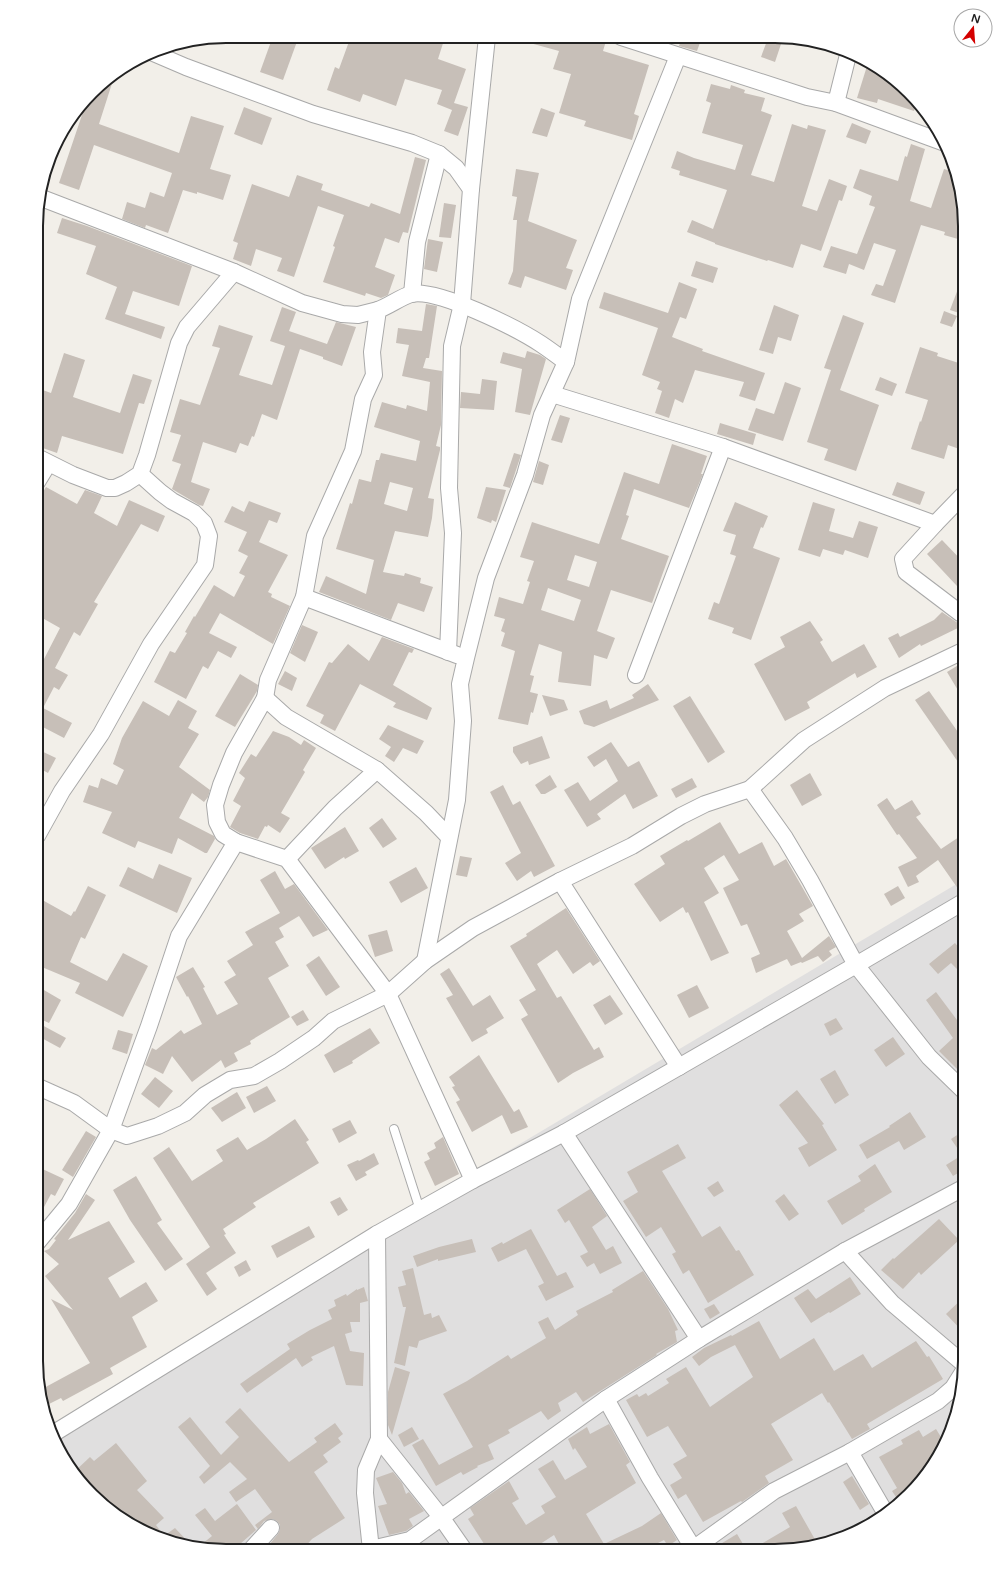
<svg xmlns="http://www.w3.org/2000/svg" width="1001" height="1587" font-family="'Varela Round',sans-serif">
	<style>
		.residential { fill: #e0dfdf }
		.building { fill: #c7bfb8; fill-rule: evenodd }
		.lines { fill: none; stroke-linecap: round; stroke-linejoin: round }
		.service-casing { stroke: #a9a9a9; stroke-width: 10 }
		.minor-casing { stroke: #a9a9a9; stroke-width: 18 }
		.service { stroke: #fff; stroke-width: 8 }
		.minor { stroke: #fff; stroke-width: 16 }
		.rim { fill: none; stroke: #222; stroke-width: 2 }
	</style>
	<rect width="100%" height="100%" fill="#f2efe9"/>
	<path class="residential" d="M965,879V1374L955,1422L926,1476L891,1512L848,1536L775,1551L201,1549L154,1537L111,1512L75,1477L51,1434L409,1210Z"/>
	<g class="building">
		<path d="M273,36H299L283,80L260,72Z"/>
		<path d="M351,36H373L390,43L392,36L445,37L438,59L466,69L454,103L468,107L458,136L444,131L452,110L437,104L442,90L405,79L396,106L363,94L360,102L327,90L335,67L339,69Z"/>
		<path d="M520,37H595L606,41L603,51L649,65L634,114L639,116L632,140L584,126L586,121L559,113L571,74L553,69L559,51L519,40Z"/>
		<path d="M682,37H702L697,51L679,46Z"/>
		<path d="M768,38H783L775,62L761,57Z"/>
		<path d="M867,66L883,71L890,75L917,102L914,111L878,99L877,103L857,98Z"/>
		<path d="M115,74L99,124L179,153L191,116L224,126L210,169L231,175L223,200L197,192V194L183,190L168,233L146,225L145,228L122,219L127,202L145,208L150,192L164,197L172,173L94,145L79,190L59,183L84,109L81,108L101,83Z"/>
		<path d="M711,84L730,89L731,85L745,90L744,93L765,98L761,111L772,115L751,175L774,182L792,124L807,129L808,125L826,130L802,206L817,211L829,179L847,186L842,201L839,200L821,251L801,244L793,268L768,260L767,261L715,244V243L687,232L692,220L713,229L727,190L679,175L680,171L671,168L677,151L694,158L735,170L743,145L702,133L711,103L706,101Z"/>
		<path d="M244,107L272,118L262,145L234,134Z"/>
		<path d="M541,108L555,113L547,137L532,133Z"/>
		<path d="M852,123L871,131L866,144L846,137Z"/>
		<path d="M911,144L925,149L910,201L931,208L944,169L954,172L965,226V241L944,235L945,232L921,225L895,303L871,295L876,284L883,286L896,250L874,243L864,270L849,264L846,274L823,267L831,246L857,254L875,207L869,205L872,196L853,188L860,169L898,181L905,156L907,157Z"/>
		<path d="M415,157L426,160L408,233L403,232L399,243L385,238L375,267L395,275L388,295L381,298L366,293L365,296L323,282L335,247L333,246L344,215L318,206L294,277L277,271L282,258L256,249L251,266L233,259L238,243L233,241L252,184L289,197L297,175L323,184L321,190L369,207L371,203L400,214Z"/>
		<path d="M516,169L539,173L528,221L577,240L566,268L573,270L566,290L525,276L521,288L508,284L513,271L517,220H513L517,197L512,196Z"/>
		<path d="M444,203L456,205L451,238L439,237Z"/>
		<path d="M62,218L87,226L192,266L179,306L133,291L125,314L165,327L161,339L105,319L117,287L86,274L96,246L57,233Z"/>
		<path d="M428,239L443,242L437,272L424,269Z"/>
		<path d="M696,261L718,268L713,283L691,276Z"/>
		<path d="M964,273H965V315L950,310Z"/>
		<path d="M679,282L697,289L686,319L680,317L672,337L703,349L702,351L765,373L755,401L739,396L744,382L695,370L683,403L675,399L669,418L655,413L662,391L657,389L660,382L642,375L658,328L599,308L604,292L668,313Z"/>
		<path d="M426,304L437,306L429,358H426L423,368L442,371L441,425L436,446L440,447V450L428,498L434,499L432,518L428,537L395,531L383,572L404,576L405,573L421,578L420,583L433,587L424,612L398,603L391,620L319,592L326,576L366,594L374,560L336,549L350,503L352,504L359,479L371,482L376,460H379L381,453L416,461L420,441L374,427L382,402L406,409L407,405L427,411L430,382L402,376L409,345L396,343L398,328L422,331ZM390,482L413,488L407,511L384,504Z"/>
		<path d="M774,305L799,315L791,341L778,337L773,354L759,350Z"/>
		<path d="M282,307L296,312L289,331L327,344L336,322L356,327L342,366L323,359V357L300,349L277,420L262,414L254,437L252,436L248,446L240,443L236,453L203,442L191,482L210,489L203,506L199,505L172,489L181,464L172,461L181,435L170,432L180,399L200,405L220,348L212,346L219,325L253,336L239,375L272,385L285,346L270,341Z"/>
		<path d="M944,311L957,316L952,327L940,323Z"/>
		<path d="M843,315L864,323L840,390L879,405L856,471L824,460L828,449L807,442L831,370L824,368Z"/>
		<path d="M920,347L938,353L937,356L965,365V451L948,445L944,459L911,449L920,421L921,422L928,400L905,393Z"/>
		<path d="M527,351L540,355L546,359L530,415L515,412L522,369L500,363L503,352L525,358Z"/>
		<path d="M64,353L85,360L73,397L108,409L120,413L133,374L152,380L144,404L139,403L123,454L62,436L57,453L37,446V388L51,393Z"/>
		<path d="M880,377L897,384L892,396L875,390Z"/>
		<path d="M482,379L497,381L494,410L460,408L461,392L480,394Z"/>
		<path d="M785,382L801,388L783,441L748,430L756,408L774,414Z"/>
		<path d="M560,415L570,418L562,443L551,440Z"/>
		<path d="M720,423L756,434L753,445L717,434Z"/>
		<path d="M672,444L707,456L701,474H703L689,508L634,489L626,515L629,516L621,539L669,556L652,603L611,590L597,631L615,638L607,659L594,655L591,686L558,682L562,652L539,644L530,675L534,676L530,692L538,694L533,713L531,712L528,725L498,719L515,651L501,646L505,633L501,631L505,619L494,616L499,597L523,604L530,582L527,581L534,561L520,557L532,522L599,544L624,472L659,484ZM575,555L597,562L589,587L567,580ZM548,588L581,600L574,621L541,610Z"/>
		<path d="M514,453L521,455L510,488L503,486Z"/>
		<path d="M539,461L549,465L543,485L533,482Z"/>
		<path d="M897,482L925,492L920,505L892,495Z"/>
		<path d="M46,487L77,504L85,490L102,496L94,513L117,526L129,500L165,516L158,532L141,524L94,602L98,604L80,636L74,632L55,668L68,675L59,690L54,687L43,708L72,723L64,738L37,724V668L41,660L43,661L60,628L37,615V502Z"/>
		<path d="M486,487L506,490L496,522L492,520L491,523L477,518Z"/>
		<path d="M249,501L281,513L277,523L269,520L259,542L288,555L268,592L272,594L271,597L290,606L273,644L220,613L209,633L237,647L231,658L218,651L208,669L203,666L186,699L154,682L170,651L175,653L187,633L185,632L194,616L195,617L214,585L234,597L245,576L239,573L248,556L238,551L247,532L224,522L232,506L244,512Z"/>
		<path d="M735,502L768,516L763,528L761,527L753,548L780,558L751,640L732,633L734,628L708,619L714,602L719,604L736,556L730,554L736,535L723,531Z"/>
		<path d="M813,502L835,509L829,531L853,538L859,521L878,527L868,558L845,550L843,555L823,549L820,557L798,550Z"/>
		<path d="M942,540L965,564V579L957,586L927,554Z"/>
		<path d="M942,612L962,626L921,646L920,644L899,658L888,638L898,633L900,637L934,620Z"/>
		<path d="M810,621L823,640L820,642L832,662L864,644L877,667L857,678L855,673L807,702L810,708L785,721L754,664L785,647L780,637Z"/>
		<path d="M302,625L318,632L305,662L290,653Z"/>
		<path d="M382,637L414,649L412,653L409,652L393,685L432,708L427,720L393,707L396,703L360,684L335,731L320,723L324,715L306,706L329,662L332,663L348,644L369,661Z"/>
		<path d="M965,661V702L947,672Z"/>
		<path d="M285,671L297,678L292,691L278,684Z"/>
		<path d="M240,674L258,685L257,691L235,727L215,716Z"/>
		<path d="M648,684L659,700L594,727L584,724L579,711L607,700L610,709L634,698L632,695Z"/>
		<path d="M929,691L965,742V772L915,700Z"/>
		<path d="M542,695L564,700L568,710L550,716Z"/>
		<path d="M690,696L725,752L708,763L673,706Z"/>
		<path d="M178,700L197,711L188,728L199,734L179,767L210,790L208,797L204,802L192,793L179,818L214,836L215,839L207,853H205L178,838L172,854L138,841L135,848L102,833L112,812L83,802L89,785L98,788L101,778L117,785L124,770L113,764L122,738L143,701L169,716Z"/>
		<path d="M388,725L424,741L417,754L403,748L394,762L385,756L391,747L379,739Z"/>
		<path d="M273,731L289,737L301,745L304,740L316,748L303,770L305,772L281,813L290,818L280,833L268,825L267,827L265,826L258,839L240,833L230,827L241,806L233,801L245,778L239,773L251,754L256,757Z"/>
		<path d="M542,736L550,758L529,765L528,761L521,764L513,752V747Z"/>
		<path d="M611,742L628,767L639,761L658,796L633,809L625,794L597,814L601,819L587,827L564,790L578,782L590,801L618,781L606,759L594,767L587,757Z"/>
		<path d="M37,749L56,758L48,773L37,767Z"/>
		<path d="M810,773L822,795L802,806L790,785Z"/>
		<path d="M550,775L557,787L545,794H541L535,785Z"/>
		<path d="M692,778L697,787L676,798L671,789Z"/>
		<path d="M503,785L513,805L520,801L555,866L534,877L531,871L517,881L505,863L521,853L490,792Z"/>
		<path d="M887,798L895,810L912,800L921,814L916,817L941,849L965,833V892L961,893L938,860L916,876L919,882L908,887L898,867L917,858L899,834L897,835L877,805Z"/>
		<path d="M382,818L397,839L383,848L369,828Z"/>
		<path d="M720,822L739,854L762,842L774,866L786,859L813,906L799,914L804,921L787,931L802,958L829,936L836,947L829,951L832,955L823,962L818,956L802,963L801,962L791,966L787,959L756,973L751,958L760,954L747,924L741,926L723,888L739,880L724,855L704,868L719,893L704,902L729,953L711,961L688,912L686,913L683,907L660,922L634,884L665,864L660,856L687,840L688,841Z"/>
		<path d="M345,827L359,851L345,859L344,857L325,869L311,848Z"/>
		<path d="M460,856L472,858L467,877L456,875Z"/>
		<path d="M159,864L192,878L177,913L119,886L128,867L153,879Z"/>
		<path d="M416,867L428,888L401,903L389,882Z"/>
		<path d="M275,871L285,889L294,884L328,930L313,937L299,916L279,928L284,937L275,942L289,966L268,978L290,1017L250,1041L251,1044L234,1053L238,1061L225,1068L221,1060L192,1082L172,1056L163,1074L145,1065L152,1048L156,1050L181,1030L184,1034L202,1024L188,996L187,997L176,977L193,967L205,987L203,988L217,1015L238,1004L224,982L236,975L227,961L253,945L245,932L280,913L260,880Z"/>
		<path d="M88,886L106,895L85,939L81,937L70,962L107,981L123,953L148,966L123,1017L75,993L80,983L37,965V897L71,916L74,911L75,912Z"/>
		<path d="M898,886L905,898L891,906L884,894Z"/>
		<path d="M566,908L600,961L593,966L590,962L573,974L557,950L537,964L557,998L561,996L594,1050L599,1047L604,1057L573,1073L558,1083L521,1019L528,1015L519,1000L536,990L510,946L527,936L526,934Z"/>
		<path d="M387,930L393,951L375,957L368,935Z"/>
		<path d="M955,943L965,955V977L951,963L938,974L929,964Z"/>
		<path d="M319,956L340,987L326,996L306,965Z"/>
		<path d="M449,968L473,1006L490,995L504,1018L486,1029L488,1033L472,1042L446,998L453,995L440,974Z"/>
		<path d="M697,985L709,1008L689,1018L677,995Z"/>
		<path d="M37,986L61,1000L49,1023L36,1017Z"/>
		<path d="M936,992L963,1028L965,1026V1077L939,1051L953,1038L926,1000Z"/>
		<path d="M610,995L623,1014L605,1025L593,1005Z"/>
		<path d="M303,1010L309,1020L297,1026L291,1017Z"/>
		<path d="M836,1018L843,1029L830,1036L824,1024Z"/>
		<path d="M40,1024L66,1038L60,1048L36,1035V1032Z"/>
		<path d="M370,1028L380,1043L352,1061L353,1063L334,1073L324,1055Z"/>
		<path d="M118,1030L133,1034L127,1054L112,1049Z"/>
		<path d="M893,1037L905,1054L886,1067L874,1050Z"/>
		<path d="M479,1055L514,1112L519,1109L528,1127L511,1134L502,1115L472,1132L456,1102L460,1100L452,1087L455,1086L449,1077Z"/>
		<path d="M835,1070L849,1095L835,1104L820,1079Z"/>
		<path d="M155,1077L173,1091L159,1108L141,1094Z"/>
		<path d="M267,1086L276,1101L254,1113L246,1097Z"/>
		<path d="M797,1090L824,1124L822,1125L837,1150L809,1167L798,1148L808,1143L779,1105Z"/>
		<path d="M237,1092L246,1108L222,1122L211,1108Z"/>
		<path d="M910,1112L926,1137L904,1150L899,1141L867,1159L859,1145L890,1127L889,1126Z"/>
		<path d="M295,1119L309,1140L306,1142L319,1163L253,1203L256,1207L223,1229L226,1234L224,1235L236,1253L206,1273L217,1289L207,1296L186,1264L210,1247L153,1158L169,1147L192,1181L223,1161L216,1150L238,1137L247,1150L266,1139Z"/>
		<path d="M350,1120L357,1133L339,1143L332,1129Z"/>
		<path d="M965,1130V1169L953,1176L946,1165L962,1155L951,1139Z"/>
		<path d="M86,1131L96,1137L73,1177L62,1170Z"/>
		<path d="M443,1137L459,1174L435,1186L424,1162L430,1159L427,1153L436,1148L434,1143Z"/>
		<path d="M678,1144L686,1158L662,1171L702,1237L720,1226L736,1251L739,1250L754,1275L708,1303L689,1270L683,1274L672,1254L676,1252L661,1227L646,1237L623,1201L638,1192L627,1172Z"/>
		<path d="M374,1153L379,1164L365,1172L367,1175L356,1181L347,1165L358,1160L359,1161Z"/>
		<path d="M875,1164L892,1192L864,1209L865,1211L842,1225L827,1201L861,1181L858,1176Z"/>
		<path d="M36,1166L64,1179L55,1196L51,1194L36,1222Z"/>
		<path d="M136,1176L162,1220L157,1223L183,1259L165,1271L130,1220L113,1190Z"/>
		<path d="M718,1181L724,1191L714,1197L707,1188Z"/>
		<path d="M590,1189L607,1216L592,1227L606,1250L613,1246L622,1263L600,1274L594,1263L587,1267L580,1256L588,1252L569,1220L565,1223L557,1210Z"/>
		<path d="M86,1194L95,1200L68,1240L109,1221L135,1262L108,1278L120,1298L146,1282L158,1301L132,1317L147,1347L110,1368L113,1374L63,1401L61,1398L45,1406L42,1389L90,1363L51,1299L73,1310L45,1276L59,1264L44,1251L49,1249L56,1240L54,1239L75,1213Z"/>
		<path d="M784,1194L799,1214L789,1221L775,1201Z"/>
		<path d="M340,1197L348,1210L338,1216L330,1202Z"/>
		<path d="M939,1219L959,1240L921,1275L919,1272L903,1289L881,1270L893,1258L894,1259Z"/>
		<path d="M309,1226L315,1237L277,1258L271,1246Z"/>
		<path d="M531,1229L557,1276L566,1272L574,1287L546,1301L538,1286L544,1283L526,1249L498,1262L491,1248L502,1242L503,1244Z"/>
		<path d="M472,1239L476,1252L438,1261V1259L417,1267L413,1256L439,1247Z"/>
		<path d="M246,1260L251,1270L239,1277L234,1267Z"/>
		<path d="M413,1268L424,1315L431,1313L432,1318L439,1315L447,1331L419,1341L417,1348L409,1346L405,1366L394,1363L406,1307H403L398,1287L406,1285L402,1271Z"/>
		<path d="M643,1271L668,1309L678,1330L675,1331L677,1342L656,1354L657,1355L583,1402L576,1392L558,1403L561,1411L548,1420L541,1411L508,1430L510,1433L488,1445L494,1459L477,1466L478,1467L463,1475L461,1472L436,1486L412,1445L423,1439L439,1465L473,1447L443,1394L467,1381L508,1355L511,1359L546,1338L538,1322L548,1317L555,1330L578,1315L576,1311L613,1292L612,1290Z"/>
		<path d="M850,1277L861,1294L830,1313L829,1312L811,1323L794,1298L808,1289L816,1299Z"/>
		<path d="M364,1287L368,1301L360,1303V1322H350L352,1332L345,1334L350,1351L364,1353L363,1386L346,1385L334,1346L311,1357L313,1360L302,1367L296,1358L247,1393L240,1384L290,1349L287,1344L310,1330L332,1319L328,1310L336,1306L334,1300L346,1294L347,1296L357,1289V1290Z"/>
		<path d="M965,1296V1334L946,1314Z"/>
		<path d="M714,1304L720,1313L710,1319L704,1309Z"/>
		<path d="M759,1321L780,1359L814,1338L834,1371L863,1354L872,1368L916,1341L927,1357L929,1356L943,1379L867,1424L870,1429L852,1439L829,1402L828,1403L822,1393L771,1424L793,1460L765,1476L769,1483L742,1502L741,1501L703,1522L686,1494L678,1499L670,1485L682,1478L673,1464L687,1456L668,1426L647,1437L626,1400L637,1394L639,1397L646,1393L648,1396L669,1383L666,1379L686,1367L710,1407L753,1377L735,1345L711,1357L699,1366L692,1357L704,1348L731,1335L732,1336Z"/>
		<path d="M395,1367L410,1372L392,1435L388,1425V1392Z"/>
		<path d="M240,1408L289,1462L317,1442L314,1438L335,1423L343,1434L338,1438L341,1442L323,1455L328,1462L314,1472L345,1518L312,1539L302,1550H274L269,1545L278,1534L280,1530V1525L277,1521L273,1519L264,1521L258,1529L255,1525L272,1512L255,1489L236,1502L229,1492L247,1479L230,1462L204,1484L199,1477L210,1466L178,1427L190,1417L221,1455L239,1437L225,1422Z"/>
		<path d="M609,1424L630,1462L626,1465L636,1483L586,1514L604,1544L642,1526L661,1513L677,1540L668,1546L664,1540L642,1551L562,1550L554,1535L531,1550H488L468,1519L474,1515L470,1508L509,1481L519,1499L512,1503L526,1525L545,1513L541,1506L556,1497L538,1469L553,1460L565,1480L587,1467L575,1448L573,1450L568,1439L587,1427L590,1434Z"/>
		<path d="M412,1427L419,1439L404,1447L398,1435Z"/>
		<path d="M936,1429L944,1442L926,1476L900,1503L892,1491L897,1488L879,1457L903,1444L901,1440L919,1430L923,1437Z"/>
		<path d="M116,1443L147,1481L137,1490L164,1518L156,1525L164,1536L175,1528L193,1547L154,1537L111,1512L75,1477L73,1473L90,1457L94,1461Z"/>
		<path d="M393,1472L402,1483L406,1494L409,1492L424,1511L409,1519L413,1526L406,1531L389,1535L378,1506L387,1504L376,1478Z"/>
		<path d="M852,1476L869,1504L860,1510L843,1482Z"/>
		<path d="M237,1504L256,1530L240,1544L242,1547V1550L201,1549L197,1548L212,1536L195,1515L205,1508L215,1521Z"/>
		<path d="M796,1506L817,1543L775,1551H765L761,1544L790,1527L782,1513Z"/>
		<path d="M737,1534L743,1544L731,1551H709Z"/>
	</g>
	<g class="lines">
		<defs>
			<path id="service" d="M394,1129L420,1210"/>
			<g id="minor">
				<path d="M621,37L807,97L836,103L945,143"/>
				<path d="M151,52L186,67L313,114L412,143L439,154L456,168L471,189"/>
				<path d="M836,103L849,51"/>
				<path d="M39,197L234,272L302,303L342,314L358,315L378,310"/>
				<path d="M412,294L417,242L439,154"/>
				<path d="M566,362L580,299L678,56"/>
				<path d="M552,394L723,447L935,524"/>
				<path d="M37,457L73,475L107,488H115L126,483L140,474L147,455L179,343L187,327L234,272"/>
				<path d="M37,482L48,464"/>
				<path d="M304,597L457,655"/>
				<path d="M965,616L960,613L906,572L903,559L935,524L965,493"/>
				<path d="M448,652L453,533L449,488L452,346L462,304L471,189L487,37"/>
				<path d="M636,675L723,447"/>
				<path d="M265,698L286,717L377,770L426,813L449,837"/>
				<path d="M750,789L785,838L810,880L856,965L929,1057L965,1092"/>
				<path d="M37,836L62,791L101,734L151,644L205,565L209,536L204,523L194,513L172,501L160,492L140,474"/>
				<path d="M287,859L335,808L377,770"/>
				<path d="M560,881L679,1067"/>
				<path d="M425,961L457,800L463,721L460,684L466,658L486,578L525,475L542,415L566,362C558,356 550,350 541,344C518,329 438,288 411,294C401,297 389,306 378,310L372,352L374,375L363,399L353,451L315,536L304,597L268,680L265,698L234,753L221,785L215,805L217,822L223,834L236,842L287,859L388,994L473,1180"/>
				<path d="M36,1086L74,1103L111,1130L127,1136L158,1126L185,1113L205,1095L230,1080L254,1076L280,1061L314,1038L333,1021L388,994L425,961L473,928L560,881L632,846L681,816L705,804L750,789L804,740L885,688L965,650"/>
				<path d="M564,1133L699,1339"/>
				<path d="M36,1244L69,1204L111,1130L149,1026L179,936L236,842"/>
				<path d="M845,1251L892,1303L965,1365"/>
				<path d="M606,1399L650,1478L695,1551"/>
				<path d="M51,1435L377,1234L473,1180L564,1133L856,965L965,901"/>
				<path d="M379,1439L441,1517L464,1550"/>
				<path d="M886,1514L850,1452L938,1401L953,1388L965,1369"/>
				<path d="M371,1549L410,1540L606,1399L699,1339L845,1251L965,1187"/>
				<path d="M693,1549L774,1491L850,1452"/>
				<path d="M251,1550L271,1528"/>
				<path d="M371,1550L365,1493L366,1470L379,1439L377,1234"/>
			</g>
		</defs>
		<use href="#service" class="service-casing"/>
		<use href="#minor" class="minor-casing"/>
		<use href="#service" class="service"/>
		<use href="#minor" class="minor"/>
	</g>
	<path d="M0 0H1001V1587H0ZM226 43H775A183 183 0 0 1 958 226V1361A183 183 0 0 1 775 1544H226A183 183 0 0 1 43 1361V226A183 183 0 0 1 226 43Z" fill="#fff" fill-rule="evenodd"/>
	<path class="rim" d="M226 43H775A183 183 0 0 1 958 226V1361A183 183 0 0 1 775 1544H226A183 183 0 0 1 43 1361V226A183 183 0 0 1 226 43Z"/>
	<g transform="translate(973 28) rotate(17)"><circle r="19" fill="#ffffff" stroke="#a7a7a7"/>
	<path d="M0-3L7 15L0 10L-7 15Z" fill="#d40000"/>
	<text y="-6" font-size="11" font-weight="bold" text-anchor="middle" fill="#222222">N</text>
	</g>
</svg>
